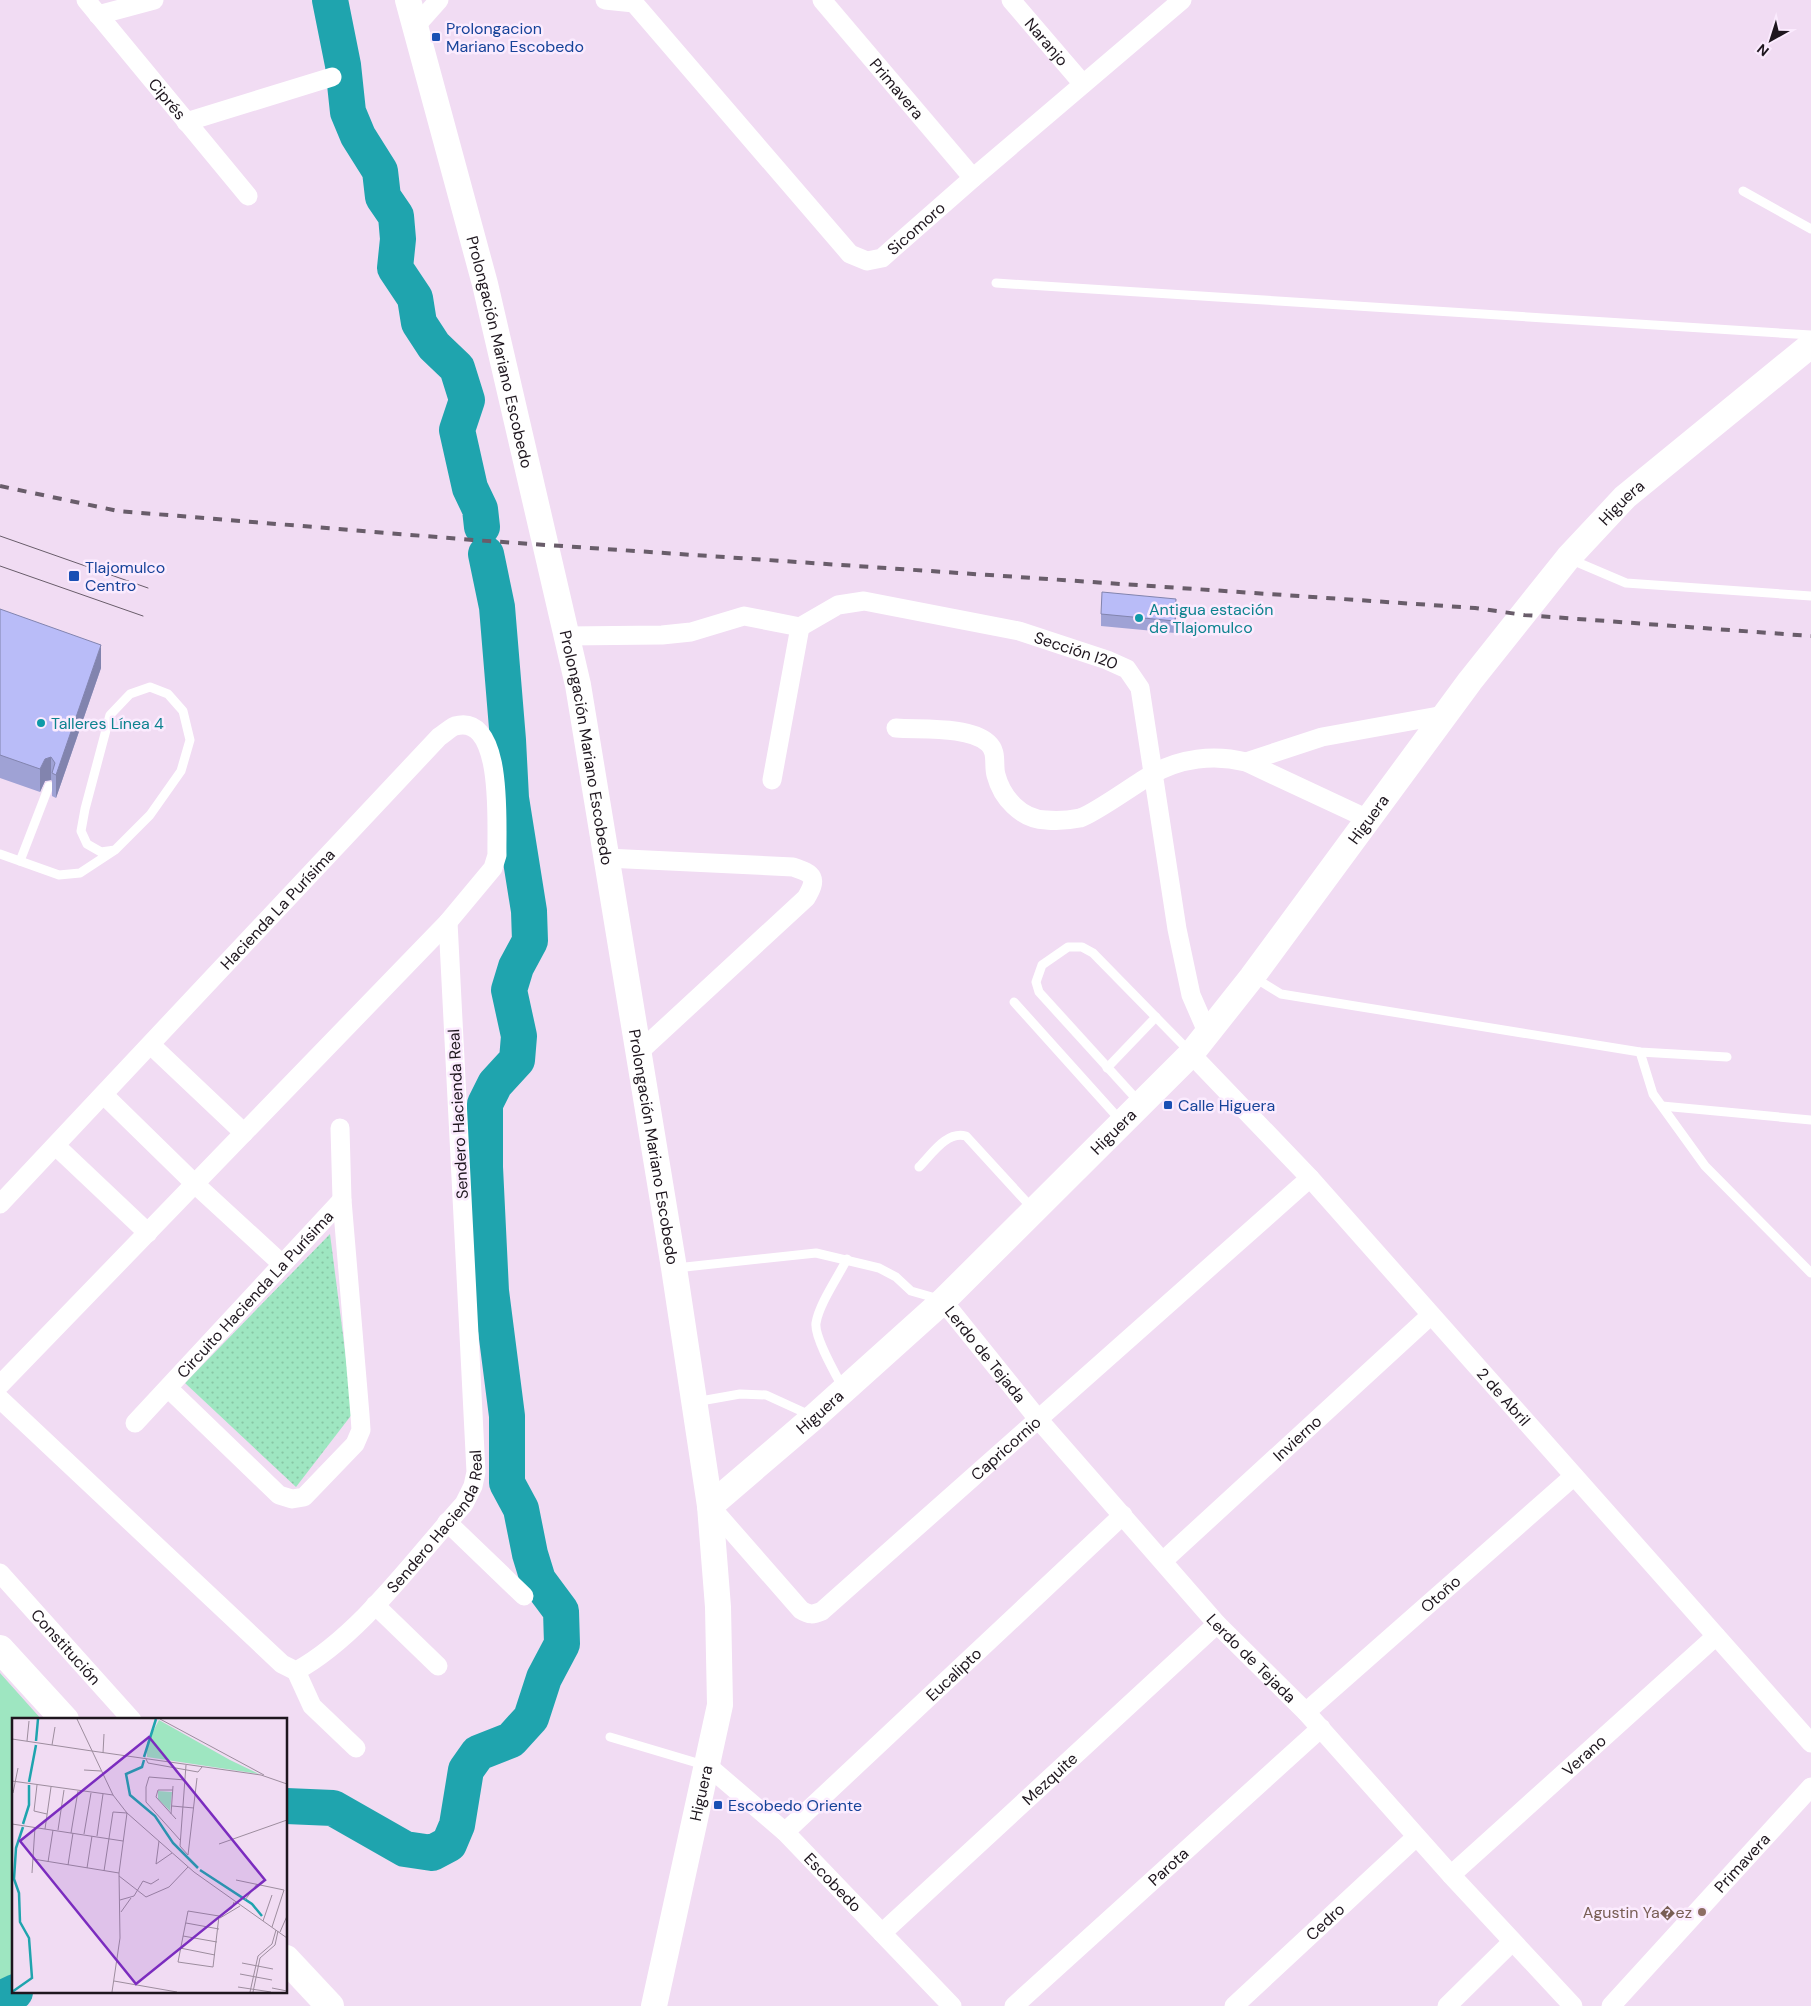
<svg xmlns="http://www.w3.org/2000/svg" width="1811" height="2006" font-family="'DM Sans',sans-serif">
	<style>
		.grass { fill: #9ee6c1 }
		.park { fill: url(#park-dots) }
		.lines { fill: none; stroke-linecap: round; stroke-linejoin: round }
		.river { stroke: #1fa4ae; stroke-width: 36 }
		.lane { stroke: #fff; stroke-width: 9 }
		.street { stroke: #fff; stroke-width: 19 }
		.secondary { stroke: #fff; stroke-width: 26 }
		.primary { stroke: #fff; stroke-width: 28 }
		.tram { stroke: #695d6a; stroke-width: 1 }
		.rail { stroke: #695d6a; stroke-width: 4; stroke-dasharray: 9 9; stroke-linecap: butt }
		.wall { fill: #9fa2d5 }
		.shaded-wall { fill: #8284ae }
		.building { fill: #b9bcf8; stroke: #8284ae }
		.transit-dot { fill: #1a4fb4; stroke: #fbebfe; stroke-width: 2 }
		.culture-dot { fill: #0f9aa8; stroke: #fbebfe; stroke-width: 2 }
		.education-dot { fill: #8d6e63; stroke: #fbebfe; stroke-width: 2 }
		.labels { text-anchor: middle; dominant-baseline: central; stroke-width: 5; stroke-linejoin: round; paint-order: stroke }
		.transit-label { font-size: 16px; fill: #164399; stroke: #fbebfe; text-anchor: start }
		.street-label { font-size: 16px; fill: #1e161e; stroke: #fbebfe }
		.culture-label { font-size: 16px; fill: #0d838f; stroke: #fbebfe; text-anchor: start }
		.education-label { font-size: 16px; fill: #785e54; stroke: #fbebfe; text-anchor: end }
		.inset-river { fill: none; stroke: #1fa4ae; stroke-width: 2.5 }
		.inset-road { fill: none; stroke: #9d8d9e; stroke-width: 1 }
		.view { fill: #7b2cbf; fill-opacity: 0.15; stroke: #7b2cbf; stroke-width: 2.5 }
		.inset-edge { fill: none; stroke: #1e161e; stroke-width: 2.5 }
	</style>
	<defs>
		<pattern id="park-dots" width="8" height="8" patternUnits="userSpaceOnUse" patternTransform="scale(1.25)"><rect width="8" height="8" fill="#9ee6c1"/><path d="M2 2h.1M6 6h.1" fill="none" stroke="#88c5a5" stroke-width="1.8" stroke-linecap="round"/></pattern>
	</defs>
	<rect width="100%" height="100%" fill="#f1dcf3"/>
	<path class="grass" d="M0,1673L42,1720H14V1985L0,1991Z"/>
	<path class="park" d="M330,1234L353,1413L296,1487L185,1383Z"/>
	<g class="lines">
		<g class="river">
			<path d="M330,0L343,65L348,112L358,136L380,171L383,197L396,216L398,239L395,268L415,298L419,323L434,346L457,368L467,400L457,430L470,488L480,509L482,527"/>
			<path d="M286,1806L333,1808L405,1849L432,1853L449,1844L457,1825L466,1770L478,1753L511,1740L531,1718L544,1678L562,1644L561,1611L538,1580L530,1554L521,1509L507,1483V1416L491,1291L485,1167V1104L495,1084L517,1060L519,1036L509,990L516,967L530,941L529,911L511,798L508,740L497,607L486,554"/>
			<path d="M0,1999L15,1992"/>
		</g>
		<g class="lane">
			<path d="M1743,191L1811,229"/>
			<path d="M996,283L1811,335"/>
			<path d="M1572,560L1626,583L1811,596"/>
			<path d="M0,854L59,875L80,873L115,850L150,815L181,771L190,740L183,711L168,694L150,687L130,694L110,715L85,809L81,831L87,844L101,852L115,850"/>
			<path d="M20,861L49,786"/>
			<path d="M1255,978L1281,994L1640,1052L1727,1057"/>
			<path d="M1014,1002L1121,1121"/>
			<path d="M1640,1052L1653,1094L1705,1166L1811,1273"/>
			<path d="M1107,1068L1156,1017"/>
			<path d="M1140,1103L1039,992L1036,982L1042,965L1068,947H1082L1093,953L1190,1052"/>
			<path d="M1662,1106L1811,1120"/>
			<path d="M919,1167C932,1154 946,1131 966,1136L1032,1208"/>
			<path d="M676,1268L816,1253L879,1268L896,1277L911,1291L939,1299"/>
			<path d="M843,1388C836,1375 814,1337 816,1323C819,1304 838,1277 847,1259"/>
			<path d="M695,1402L740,1394L766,1395L812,1416"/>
			<path d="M610,1737L704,1765"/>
		</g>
		<g class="street">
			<path id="s1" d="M86,0L248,196"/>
			<path d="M605,0L634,3"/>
			<path id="s2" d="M822,0L973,178"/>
			<path id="s3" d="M1011,0L1083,84"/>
			<path id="s4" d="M634,3L850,254L867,261L882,258L973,178L1182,0"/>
			<path d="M98,15L154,0"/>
			<path d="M415,27L439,0"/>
			<path d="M186,122L332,77"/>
			<path id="s5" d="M567,636L662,635L691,632L744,616L800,627L838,605L864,601L1019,631L1107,660L1127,669L1140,688L1177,929L1191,995L1208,1034"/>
			<path d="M896,728C921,730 969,726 988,743C998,752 993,764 996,775C1002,798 1021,819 1046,820C1056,821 1070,820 1080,818C1094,814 1135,784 1151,775C1180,758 1214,754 1246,762L1368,819"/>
			<path d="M1246,762L1322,737L1444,715"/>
			<path d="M772,780L800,627"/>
			<path d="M606,858L793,867C814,874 818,878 806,898L638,1053"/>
			<path d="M151,1045L244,1133"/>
			<path id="s6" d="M1191,1054L1310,1178L1811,1743"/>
			<path d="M104,1095L195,1184L282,1264"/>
			<path d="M56,1146L148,1233"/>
			<path id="s7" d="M0,1204L439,737C444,734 450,728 455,726C505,712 496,828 497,855L493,868L448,922L0,1385"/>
			<path id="s8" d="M943,1301L1038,1419L1217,1624L1306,1712L1451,1875L1573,2006"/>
			<path d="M168,1388L279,1495L292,1499L304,1497L355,1444L361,1430L360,1415L342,1200L340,1128"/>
			<path id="s9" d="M0,1399L282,1664L296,1671C360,1636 415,1558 464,1504L473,1486L476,1472L448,922"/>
			<path id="s10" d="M135,1423L342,1200"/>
			<path id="s11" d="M710,1506L801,1610C809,1615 813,1615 822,1611L1310,1178"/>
			<path d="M447,1522L524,1596"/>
			<path id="s12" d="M1163,1561L1431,1315"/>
			<path id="s13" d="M0,1573L132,1720"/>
			<path d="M375,1605L438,1666"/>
			<path d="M296,1671L312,1706L356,1748"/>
			<path id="s14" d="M1306,1712L1574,1476"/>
			<path id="s15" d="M708,1766L785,1832L952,2006"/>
			<path id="s16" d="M785,1832L1123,1515"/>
			<path id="s17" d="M1451,1875L1716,1636"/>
			<path id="s18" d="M882,1933L1217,1624"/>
			<path id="s19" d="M1014,2006L1321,1728"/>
			<path id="s20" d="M1234,2006L1416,1837"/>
			<path d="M1447,2006L1512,1942"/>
			<path id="s21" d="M1611,2006L1811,1787"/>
		</g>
		<g class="secondary">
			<path id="s22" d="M408,0L485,284L578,685L674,1268L710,1506"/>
			<path id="s23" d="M654,2006L720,1705L718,1607L710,1506L814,1417L943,1301L1191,1054L1252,977L1470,681L1568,558L1625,497L1811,345"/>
		</g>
		<g class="primary">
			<path d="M0,1649L65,1720"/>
			<path d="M286,1959L330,2006"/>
		</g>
		<g class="tram">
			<path d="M0,536L148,588"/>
			<path d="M0,566L143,616"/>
		</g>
		<path class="rail" d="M0,486L118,511L473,540L1475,608L1524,615L1811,636"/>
	</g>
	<g class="wall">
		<path d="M0,609L101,668L56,798L52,796V781L51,780L45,781L40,792L0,778Z"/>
		<path d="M1176,611L1175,633L1101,626V614Z"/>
	</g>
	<g class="shaded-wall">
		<path d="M1176,599V611L1175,633V621Z"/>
		<path d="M101,645V668L56,798V775Z"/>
		<path d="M51,757V780L45,781L40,792V769L45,759Z"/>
	</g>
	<g class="building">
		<path d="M1102,592L1176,599L1175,621L1101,614Z"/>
		<path d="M0,609L101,645L56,775L52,773L55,763L51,757L45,759L40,769L0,755Z"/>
	</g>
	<g class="transit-dot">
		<rect x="431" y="32" width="10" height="10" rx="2.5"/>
		<rect x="68" y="570" width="12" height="12" rx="2.5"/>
		<rect x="1163" y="1100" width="10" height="10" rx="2.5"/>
		<rect x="713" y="1800" width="10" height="10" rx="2.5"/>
	</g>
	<g class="culture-dot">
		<circle cx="1139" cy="618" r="5"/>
		<circle cx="41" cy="723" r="5"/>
	</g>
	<circle class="education-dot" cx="1702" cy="1912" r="5"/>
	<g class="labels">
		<g class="transit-label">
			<text x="446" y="28">Prolongacion<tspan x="446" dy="18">Mariano Escobedo</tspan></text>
			<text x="85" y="567">Tlajomulco<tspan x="85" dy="18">Centro</tspan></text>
			<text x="1178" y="1105">Calle Higuera</text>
			<text x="728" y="1805">Escobedo Oriente</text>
		</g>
		<g class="street-label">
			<text stroke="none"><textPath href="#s3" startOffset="55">Naranjo</textPath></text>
			<text stroke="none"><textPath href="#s2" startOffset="116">Primavera</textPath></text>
			<text stroke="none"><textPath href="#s1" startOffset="128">Ciprés</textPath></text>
			<text stroke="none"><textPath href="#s4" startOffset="410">Sicomoro</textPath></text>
			<text stroke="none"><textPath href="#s22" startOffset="364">Prolongación Mariano Escobedo</textPath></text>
			<text stroke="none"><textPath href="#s23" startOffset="1868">Higuera</textPath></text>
			<text stroke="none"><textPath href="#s5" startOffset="525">Sección I20</textPath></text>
			<text stroke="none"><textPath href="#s22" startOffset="769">Prolongación Mariano Escobedo</textPath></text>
			<text stroke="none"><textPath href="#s23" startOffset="1462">Higuera</textPath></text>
			<text stroke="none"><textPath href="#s7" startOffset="405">Hacienda La Purísima</textPath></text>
			<text transform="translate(458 1114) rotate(-93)">Sendero Hacienda Real</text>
			<text stroke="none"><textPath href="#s23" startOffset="1058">Higuera</textPath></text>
			<text stroke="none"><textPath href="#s22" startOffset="1174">Prolongación Mariano Escobedo</textPath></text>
			<text stroke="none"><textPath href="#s10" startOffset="176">Circuito Hacienda La Purísima</textPath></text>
			<text stroke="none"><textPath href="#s8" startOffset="68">Lerdo de Tejada</textPath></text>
			<text stroke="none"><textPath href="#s6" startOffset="464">2 de Abril</textPath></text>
			<text stroke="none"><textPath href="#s23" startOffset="652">Higuera</textPath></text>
			<text stroke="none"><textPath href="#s12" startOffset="182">Invierno</textPath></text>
			<text stroke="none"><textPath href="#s11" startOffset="406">Capricornio</textPath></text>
			<text stroke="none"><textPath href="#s9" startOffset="612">Sendero Hacienda Real</textPath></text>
			<text stroke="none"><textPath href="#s14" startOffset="179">Otoño</textPath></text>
			<text stroke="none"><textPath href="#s13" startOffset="99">Constitución</textPath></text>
			<text stroke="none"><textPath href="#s8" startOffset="472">Lerdo de Tejada</textPath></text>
			<text stroke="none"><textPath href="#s16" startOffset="231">Eucalipto</textPath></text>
			<text stroke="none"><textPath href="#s17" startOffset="179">Verano</textPath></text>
			<text stroke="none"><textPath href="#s18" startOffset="228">Mezquite</textPath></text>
			<text stroke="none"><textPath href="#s23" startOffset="218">Higuera</textPath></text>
			<text stroke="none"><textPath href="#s21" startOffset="194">Primavera</textPath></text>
			<text stroke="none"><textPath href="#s19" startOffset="208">Parota</textPath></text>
			<text stroke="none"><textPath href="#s15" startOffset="171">Escobedo</textPath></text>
			<text stroke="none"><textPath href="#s20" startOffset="124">Cedro</textPath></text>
		</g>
		<g class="culture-label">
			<text x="1149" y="609">Antigua estación<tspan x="1149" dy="18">de Tlajomulco</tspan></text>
			<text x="51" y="723">Talleres Línea 4</text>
		</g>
		<g class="education-label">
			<text x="1692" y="1912">Agustin Ya�ez</text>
		</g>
	</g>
	<g transform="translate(12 1718)">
		<rect width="275" height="275" fill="#f1dcf3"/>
		<path d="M147,2L218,42L247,56L135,39V25Z" fill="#9ee6c1"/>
		<path d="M146,73L160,74L158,93L146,81Z" fill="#9ee6c1"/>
		<path class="inset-river" d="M24,23L26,1M132,39L144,1M132,42L130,49L114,56L118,77L143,98L161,125L186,150M17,64L24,27M11,106L17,87V67M188,152L240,186L250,198M0,274L20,260L17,220L8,204L7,175L2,161L4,130L11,109"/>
		<path class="inset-road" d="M65,1L101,77L115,95L107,155L108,220L100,274M148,1L252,57M0,21L80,33M15,23L17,3M40,27L43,9M80,33L249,57L275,66M91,35L92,16M134,41L136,45L186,54L190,49M174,47L168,128L176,137L185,60M72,52L89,53M0,63L101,77M25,67L22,93L35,96M161,72H146L144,79L164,101M1,75L6,50M160,88L182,90M159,96L161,68M0,106L111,123M33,111L39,69M46,112L52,72M59,115L66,73M72,116L79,75M85,118L91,76M168,122L134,84V69L137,59L173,62M147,123L144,146L160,135M207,126L275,102M21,141L107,155M36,144L41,112M56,147L61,115M75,150L80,118M92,153L101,94L115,95L182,154L275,220M20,155L23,109M107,158L134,179L157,169L176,149M224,162L272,172L260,209M108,182L122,178L131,163L139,166L147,161M233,182L245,166M176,193L207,198L201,249L166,244ZM109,194L119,180M208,198L220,190L222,184M208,200L228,188M251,203L260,177M174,205L207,211M268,214L275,198M171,218L205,224M168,230L203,237M230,245L261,251M228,256L260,262M102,263L165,274M226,269L259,274M260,270L275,273M238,274L246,238L260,226L264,212M241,274L248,240L263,227L266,213"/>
		<path class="view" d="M137,19L253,162L124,266L8,123Z"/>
		<rect width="275" height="275" class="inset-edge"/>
	</g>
	<g transform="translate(1771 40) rotate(219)" stroke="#fbebfe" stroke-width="4" paint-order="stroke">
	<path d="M0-4L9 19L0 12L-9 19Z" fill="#1e161e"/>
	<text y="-8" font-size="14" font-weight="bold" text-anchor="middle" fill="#1e161e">N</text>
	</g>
</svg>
